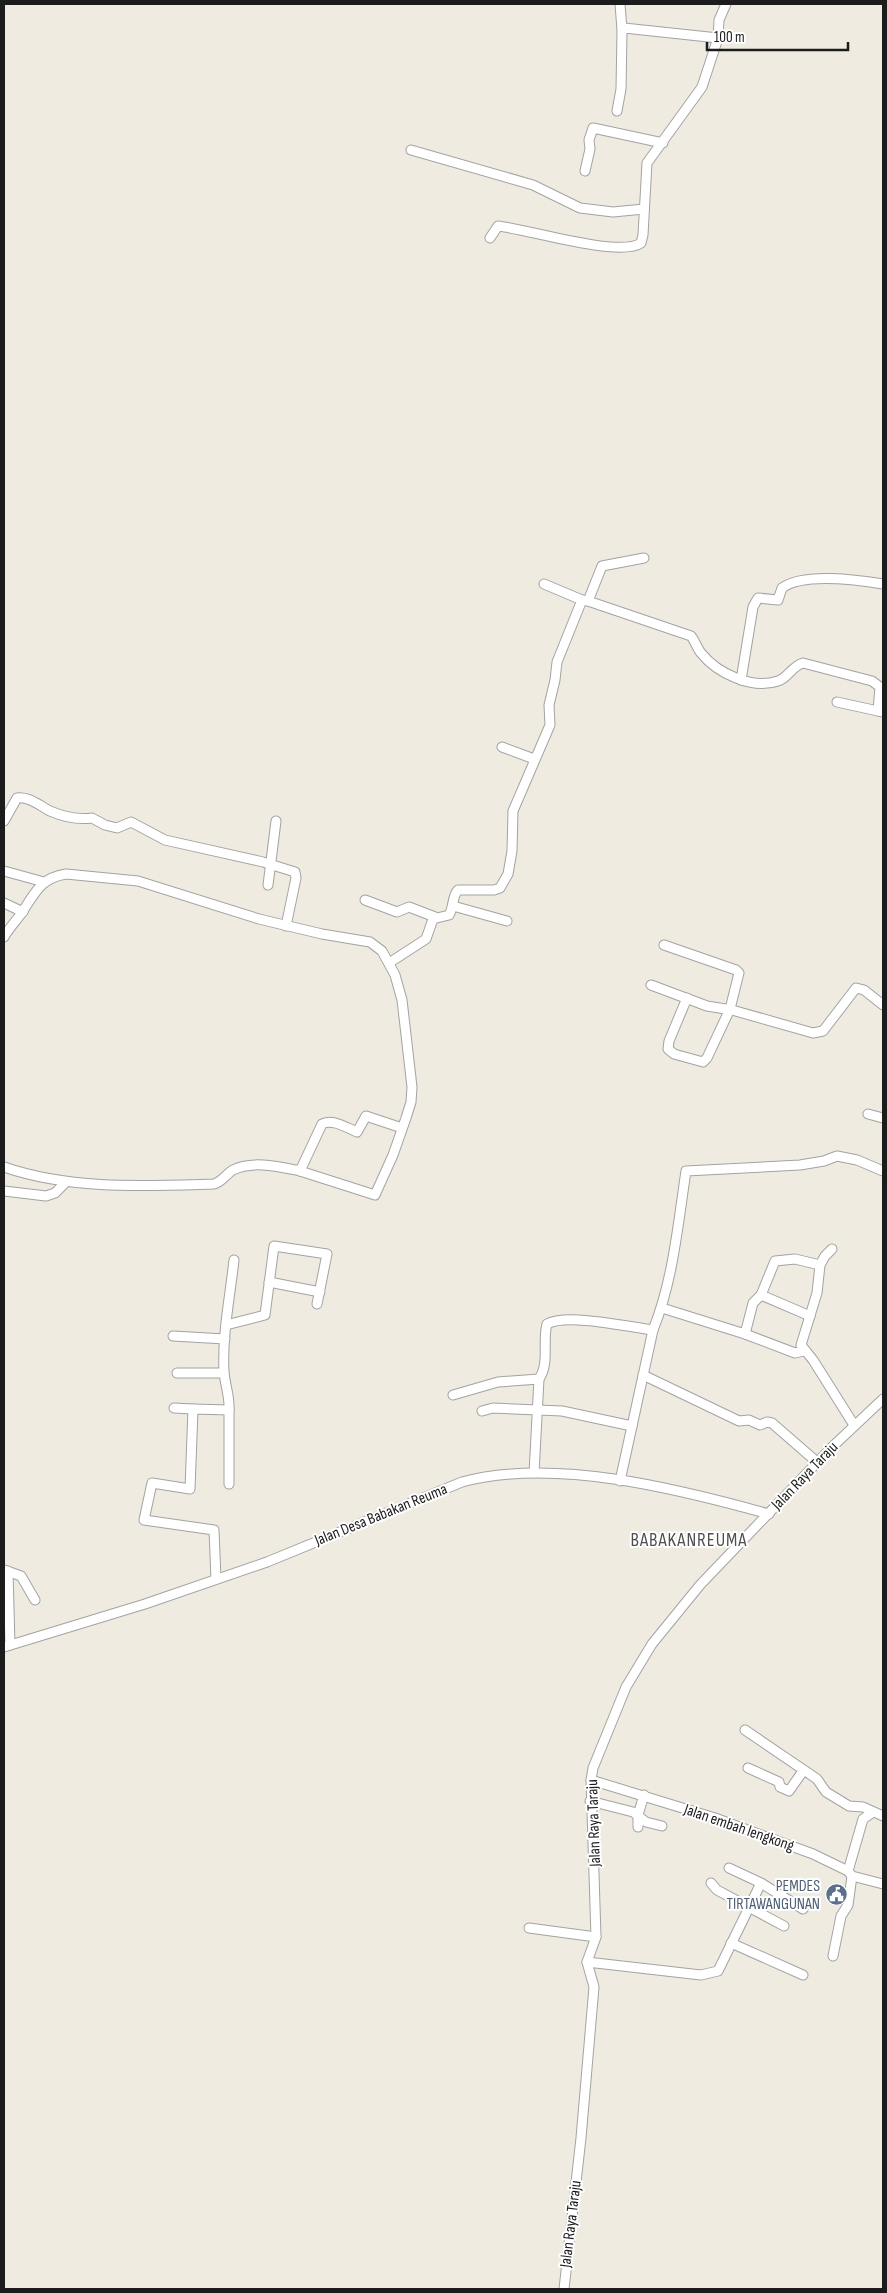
<svg xmlns="http://www.w3.org/2000/svg" width="887" height="2293" font-family="'Sofia Sans Condensed',sans-serif">
	<style>
		.lines { fill: none; stroke-linecap: round; stroke-linejoin: round }
		.minor-casing { stroke: #a3a3a3; stroke-width: 11 }
		.minor { stroke: #fff; stroke-width: 9 }
		.labels { text-anchor: middle; dominant-baseline: central; stroke-width: 4; stroke-linejoin: round; paint-order: stroke }
		.street-label { font-size: 16px; fill: #1c1c1c; stroke: #fff }
		.service-label { font-size: 16px; fill: #4e5e75; stroke: #fff; text-anchor: end }
		.quarter-label { font-size: 19px; letter-spacing: 1px; fill: #4f4f4f; stroke: #fff }
	</style>
	<rect width="100%" height="100%" fill="#efebe1"/>
	<g class="lines">
		<defs>
			<g id="minor">
				<path d="M620,4L622,30"/>
				<path d="M617,111L621,89L622,31L624,28L718,38"/>
				<path d="M411,150L533,185L580,208L613,212L644,209"/>
				<path d="M585,171L590,149L589,140L593,128L663,143"/>
				<path d="M490,238L498,226C528,229 619,258 641,243L643,235L647,163L702,87L718,38L719,20L726,4"/>
				<path d="M644,558L602,566L588,601L691,636C695,641 697,648 701,653C717,673 752,690 778,681C788,678 792,666 803,663L872,681L880,687L878,711L883,712"/>
				<path d="M544,584L582,600"/>
				<path d="M741,680L753,607L758,598L778,600L782,588C804,572 858,580 883,584"/>
				<path d="M837,702L878,711"/>
				<path d="M502,747L534,759"/>
				<path d="M4,821L17,798C29,796 40,806 50,811C64,817 77,820 92,818L105,825L117,828L131,822L165,840L263,862L295,872L296,878L286,926"/>
				<path d="M4,871L44,882"/>
				<path d="M268,885L276,821"/>
				<path d="M365,900L397,912L409,907L435,917"/>
				<path d="M4,903L23,912"/>
				<path d="M453,906L507,921"/>
				<path d="M4,937C9,928 17,920 23,911C36,891 41,878 66,874L138,881L259,919L322,934L370,942L382,951L395,975L402,1000L412,1087L411,1102L406,1118L393,1155L375,1195L300,1171"/>
				<path d="M664,945L736,970L739,973L730,1009L707,1058L703,1062L674,1054L668,1049L669,1041L687,998"/>
				<path d="M389,963L426,939L433,919L449,915C454,907 452,896 458,890H494L500,888L508,874L512,851L513,811L550,725L549,705L555,680L557,662L582,600L588,601"/>
				<path d="M651,985L707,1006L732,1010L813,1033L823,1031L856,988L864,990L883,1005"/>
				<path d="M868,1114L883,1118"/>
				<path d="M4,1167C71,1190 144,1186 214,1184C222,1182 226,1174 233,1170C252,1160 280,1167 300,1171L322,1124C332,1118 347,1128 357,1132L366,1116L402,1128"/>
				<path d="M4,1191L46,1196L55,1193L66,1182"/>
				<path d="M832,1249L825,1256L820,1265L817,1293L801,1345L813,1360L854,1425"/>
				<path d="M269,1282L320,1292"/>
				<path d="M761,1295L810,1316"/>
				<path d="M662,1308L745,1334L795,1353L804,1351"/>
				<path d="M226,1325L265,1315L274,1246L327,1254L317,1304"/>
				<path d="M745,1334L753,1303L761,1295L775,1261L795,1259L820,1265"/>
				<path d="M173,1336L225,1339"/>
				<path d="M177,1373H224"/>
				<path d="M643,1375L739,1421L749,1420L760,1425L767,1422L772,1423L818,1463"/>
				<path d="M539,1379C550,1363 542,1341 547,1324C567,1313 629,1327 653,1330"/>
				<path d="M453,1395L498,1382L539,1379L534,1473"/>
				<path d="M174,1408L193,1409"/>
				<path d="M482,1411L493,1408L562,1411L632,1426"/>
				<path d="M620,1481L653,1330C673,1281 678,1224 686,1171L800,1165L824,1161L837,1156L857,1160L883,1171"/>
				<path d="M229,1484V1410"/>
				<path d="M4,1570L21,1576L35,1600"/>
				<path d="M8,1571L10,1645"/>
				<path d="M216,1579L214,1530L144,1520L152,1483L190,1489L193,1409L229,1410C230,1397 225,1385 224,1372C222,1335 230,1297 234,1260"/>
				<path d="M4,1647L145,1604L267,1562L462,1482C553,1457 679,1489 769,1514"/>
				<path d="M745,1730L817,1779L826,1792L849,1806L863,1807L883,1816"/>
				<path d="M748,1768L779,1782L780,1787L789,1791L803,1771"/>
				<path d="M591,1780L715,1818L813,1854L848,1871L852,1876L883,1884"/>
				<path d="M590,1801L633,1812L646,1822L662,1826"/>
				<path d="M638,1827V1815L644,1795"/>
				<path d="M729,1868L761,1883"/>
				<path d="M848,1871L863,1819L873,1812"/>
				<path d="M711,1883L717,1890L784,1926"/>
				<path d="M529,1928L596,1937"/>
				<path d="M731,1943L803,1975"/>
				<path d="M833,1956L841,1916L848,1905L852,1876"/>
				<path d="M587,1962L701,1975L718,1971L761,1883L803,1909"/>
				<path d="M564,2289L581,2138L594,1987L587,1962L596,1937L591,1780L593,1768L626,1687L652,1644L700,1585L831,1448L883,1399"/>
			</g>
		</defs>
		<use href="#minor" class="minor-casing"/>
		<use href="#minor" class="minor"/>
	</g>
	<defs>
		<symbol id="civic-disc" viewBox="-11 -11 22 22"><circle r="9.5" fill="#5c6f8a" stroke="#fff"/><path d="M-.6-6.5H3V-4.5H.6V-3L4-1V1h2V6H-6V1h2V-1L-.6-3ZM-1.2 2.5V6h2.4V2.5Z" fill="#fff"/></symbol>
	</defs>
	<g fill-rule="evenodd">
		<use href="#civic-disc" x="824" y="1882" width="25" height="25"/>
	</g>
	<g class="labels">
		<g class="street-label">
			<text transform="translate(805 1476) rotate(-46)">Jalan Raya Taraju</text>
			<text transform="translate(381 1515) rotate(-22)">Jalan Desa Babakan Reuma</text>
			<text transform="translate(594 1823) rotate(-92)">Jalan Raya Taraju</text>
			<text transform="translate(739 1828) rotate(19)">Jalan embah lengkong</text>
			<text transform="translate(571 2224) rotate(-83)">Jalan Raya Taraju</text>
		</g>
		<g class="service-label">
			<text x="820" y="1886">PEMDES<tspan x="820" dy="18">TIRTAWANGUNAN</tspan></text>
		</g>
		<g class="quarter-label">
			<text x="689" y="1540">BABAKANREUMA</text>
		</g>
	</g>
	<rect width="887" height="2293" fill="none" stroke="#1c1c1c" stroke-width="10"/>
	<path d="M707 42v8h141v-8" fill="none" stroke="#1c1c1c" stroke-width="2.5"/>
	<text x="714" y="42" font-size="15" fill="#1c1c1c" stroke="#ffffff" stroke-width="4" paint-order="stroke">100 m</text>
</svg>
